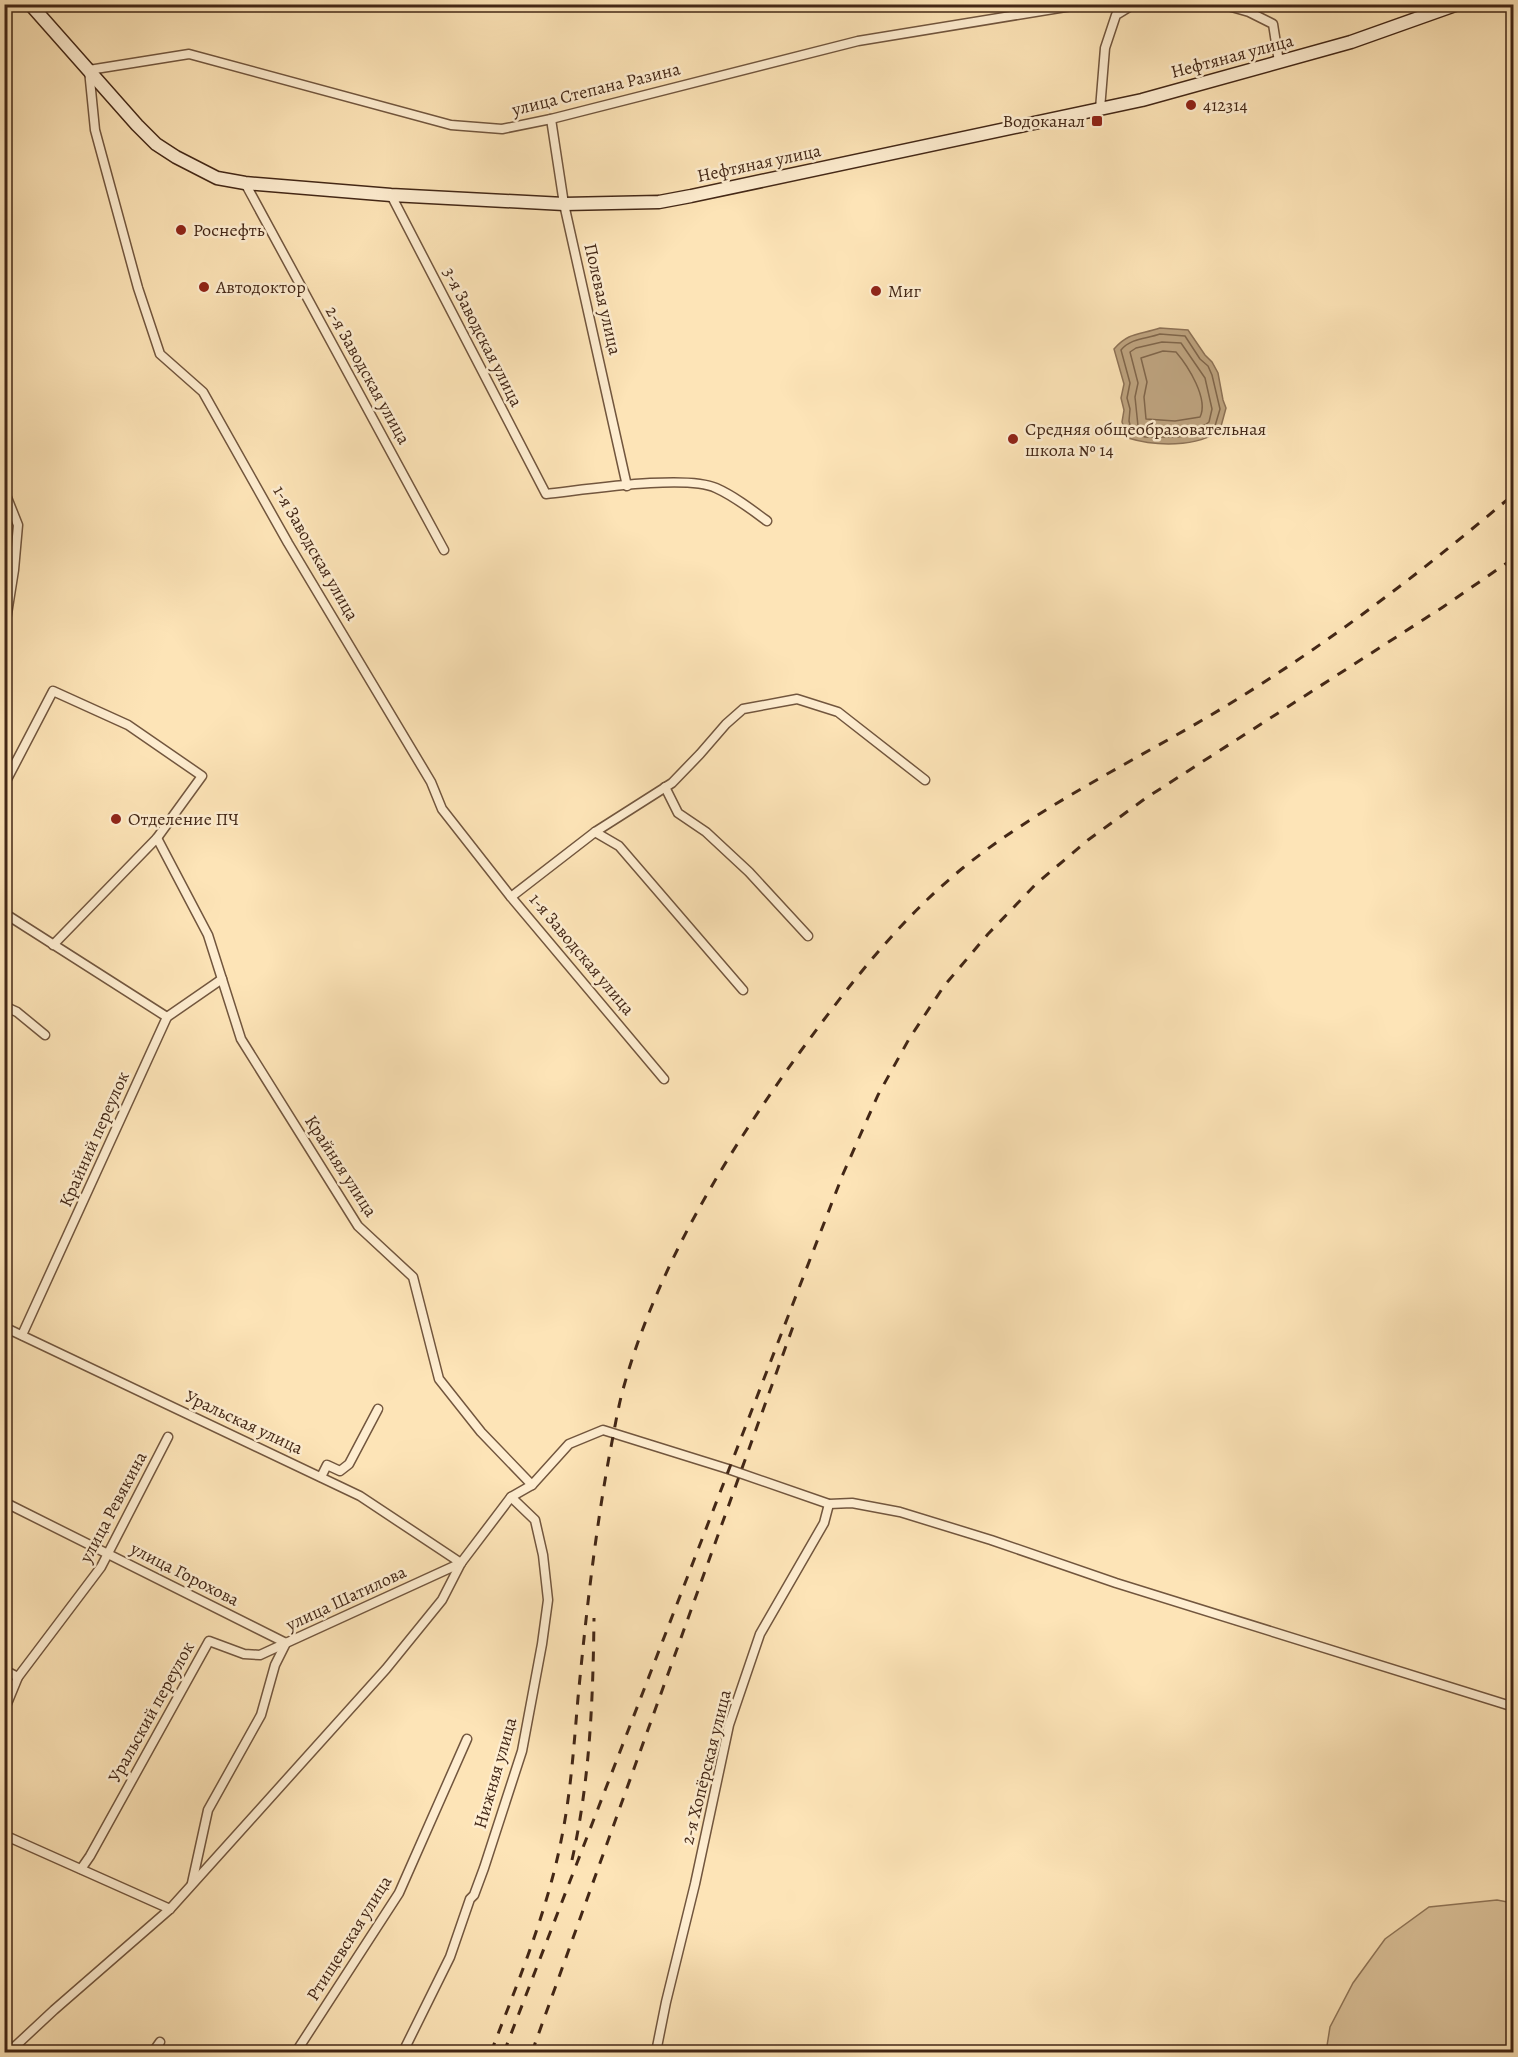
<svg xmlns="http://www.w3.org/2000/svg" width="1518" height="2057" font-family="Alegreya,serif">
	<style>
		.green { fill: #ddc49c; stroke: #907659; stroke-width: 1.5 }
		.water { fill: #bea480; stroke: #8d7256; stroke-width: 1.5 }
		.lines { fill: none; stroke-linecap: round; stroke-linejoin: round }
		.shore { stroke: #80664b; stroke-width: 1.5 }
		.minor-casing { stroke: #72563e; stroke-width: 11 }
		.secondary-casing { stroke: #432716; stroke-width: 15 }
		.minor { stroke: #feedd0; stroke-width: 8 }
		.secondary { stroke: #feedd0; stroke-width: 12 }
		.rail { stroke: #432716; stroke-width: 3; stroke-dasharray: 10 10; stroke-linecap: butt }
		.poi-dot { fill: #8f2418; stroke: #feedd0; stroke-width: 2 }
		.labels { text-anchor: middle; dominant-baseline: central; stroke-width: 5; stroke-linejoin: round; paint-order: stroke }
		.street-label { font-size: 18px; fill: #432716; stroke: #feedd0 }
		.poi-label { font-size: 18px; fill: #432716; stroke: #feedd0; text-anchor: start }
	</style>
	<rect width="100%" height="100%" fill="#fde4b7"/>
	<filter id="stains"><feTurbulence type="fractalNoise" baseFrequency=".00333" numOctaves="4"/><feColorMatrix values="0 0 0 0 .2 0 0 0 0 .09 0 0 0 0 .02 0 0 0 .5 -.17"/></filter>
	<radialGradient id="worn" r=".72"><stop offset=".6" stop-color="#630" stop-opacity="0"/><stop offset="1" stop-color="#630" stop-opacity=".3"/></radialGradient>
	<path class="green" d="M1497,1900L1513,1903V2052H1453L1446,2046L1440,2052H1326L1330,2027L1353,1983L1385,1939L1429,1907Z"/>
	<path class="water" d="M1160,328L1188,330L1205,355L1212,362L1218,373L1223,400L1226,408L1220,430C1198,448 1154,446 1128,438L1122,422L1124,410L1121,398L1124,384L1114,349C1129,332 1139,335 1160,328Z"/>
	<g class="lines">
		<g class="shore">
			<path d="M1160,334L1185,336L1200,359L1208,366L1212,375L1220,409L1215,426L1203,434L1176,437H1145L1132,432L1129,421L1130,409L1127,398L1130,383L1121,350C1131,338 1146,339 1160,334Z"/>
			<path d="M1162,342L1181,343L1205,378L1212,409L1209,422L1205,425C1190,431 1152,434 1138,426L1135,397L1138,383L1130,352L1136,348Z"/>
			<path d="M1163,351L1176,352C1188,366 1209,399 1200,417L1175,421L1146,419L1144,397L1147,382L1141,358Z"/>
		</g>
		<defs>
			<g id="minor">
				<path d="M1221,4L1249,12L1273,24L1279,62"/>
				<path d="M1100,109L1105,48L1116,15L1134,4"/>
				<path d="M551,119L564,204L627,486"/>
				<path d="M245,183L444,550"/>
				<path d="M391,195L546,494C584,490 685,474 716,488C734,496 751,509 767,521"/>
				<path d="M4,490L18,525L14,570L4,633"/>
				<path d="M4,785L53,691L128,725L202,776L157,838L53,945"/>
				<path d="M665,787L678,813L706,832L749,872L808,936"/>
				<path d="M595,832L619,846L743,990"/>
				<path d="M157,838L208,935L241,1039L358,1226L413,1277L439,1379L481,1432L532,1485"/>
				<path d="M511,897L595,832L672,783L700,754L726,724L743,709L797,699L838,712L925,780"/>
				<path d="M4,913L167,1017"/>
				<path d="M4,1006L17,1012L45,1035"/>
				<path d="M664,1079L511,897L442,809L431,782L288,543L203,392L160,354L138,288L95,130L89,70L189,54L451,125L502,129L551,119L858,41L1078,5"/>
				<path d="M4,1327L360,1496L461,1563"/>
				<path d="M22,1335L167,1017L222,979"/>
				<path d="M321,1477L327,1465L340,1471L349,1464L378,1409"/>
				<path d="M4,1502L286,1643"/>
				<path d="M4,1670L18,1677"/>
				<path d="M4,1711L18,1677L101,1567L168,1437"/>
				<path d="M4,1835L170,1909"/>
				<path d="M81,1869L90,1856L209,1641L244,1654L260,1655L286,1643"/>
				<path d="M192,1883L208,1810L261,1715L275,1665L286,1643L461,1563"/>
				<path d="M9,2052L54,2010L170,1909L386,1669L442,1600L461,1563L511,1497L532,1485L569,1444L603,1430L728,1469L829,1504L852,1503L900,1512L991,1540L1116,1583L1514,1707"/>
				<path d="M153,2052L160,2042"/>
				<path d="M296,2052L399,1893L467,1739"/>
				<path d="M403,2052L450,1957L470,1899L474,1895L484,1868L522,1751L542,1644L548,1600L543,1555L535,1520L511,1497"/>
				<path d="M656,2052L666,2002L695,1884L729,1725L760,1634L824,1523L829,1504"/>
			</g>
			<path id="secondary" d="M30,4L137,125L156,144L176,157L217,178L245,183L391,195L564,204L659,202L691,196L1142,100L1351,42L1458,4"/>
		</defs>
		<use href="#minor" class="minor-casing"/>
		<use href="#secondary" class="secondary-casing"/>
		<use href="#minor" class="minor"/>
		<use href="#secondary" class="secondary"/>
		<g class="rail">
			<path d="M572,1860C590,1780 593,1700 594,1618"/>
			<path d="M491,2052C518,1982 548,1910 562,1836C571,1791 574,1744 578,1698C586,1615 595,1533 610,1452C614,1432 617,1413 622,1393C656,1268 725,1156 800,1052C849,985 899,920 964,867C1044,803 1139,759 1226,706C1328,644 1423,571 1514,494"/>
			<path d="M504,2052L843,1174L878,1095L909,1039L944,986L988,934L1036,884L1088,840L1146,798L1443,607L1514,558"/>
			<path d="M532,2052L795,1321"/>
		</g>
	</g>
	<g class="poi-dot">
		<circle cx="1191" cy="105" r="6"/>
		<rect x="1091" y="115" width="12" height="12" rx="3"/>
		<circle cx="181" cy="230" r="6"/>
		<circle cx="204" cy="287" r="6"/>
		<circle cx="876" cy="291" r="6"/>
		<circle cx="1013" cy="439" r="6"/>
		<circle cx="116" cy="819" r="6"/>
	</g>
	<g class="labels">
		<g class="street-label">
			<text transform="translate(1232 56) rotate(-15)">Нефтяная улица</text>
			<text transform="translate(596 89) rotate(-14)">улица Степана Разина</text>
			<text transform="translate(759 163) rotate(-12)">Нефтяная улица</text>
			<text transform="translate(603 299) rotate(77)">Полевая улица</text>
			<text transform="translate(483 337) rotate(63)">3-я Заводская улица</text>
			<text transform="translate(368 375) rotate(61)">2-я Заводская улица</text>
			<text transform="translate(316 553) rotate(60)">1-я Заводская улица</text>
			<text transform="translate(582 954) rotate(50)">1-я Заводская улица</text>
			<text transform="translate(94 1139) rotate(-66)">Крайний переулок</text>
			<text transform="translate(341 1166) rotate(57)">Крайняя улица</text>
			<text transform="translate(244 1422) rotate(25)">Уральская улица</text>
			<text transform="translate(113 1507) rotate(-62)">улица Ревякина</text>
			<text transform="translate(185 1574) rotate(27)">улица Горохова</text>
			<text transform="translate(346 1598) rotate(-25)">улица Шатилова</text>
			<text transform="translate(151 1712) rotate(-61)">Уральский переулок</text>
			<text transform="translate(706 1767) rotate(-76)">2-я Хопёрская улица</text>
			<text transform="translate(495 1773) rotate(-74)">Нижняя улица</text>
			<text transform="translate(349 1938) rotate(-58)">Ртищевская улица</text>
		</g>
		<g class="poi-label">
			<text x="1203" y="105">412314</text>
			<text x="1085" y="121" text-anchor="end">Водоканал</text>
			<text x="193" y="230">Роснефть</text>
			<text x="216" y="287">Автодоктор</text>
			<text x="888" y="291">Миг</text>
			<text x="1025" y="429">Средняя общеобразовательная<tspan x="1025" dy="21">школа № 14</tspan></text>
			<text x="128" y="819">Отделение ПЧ</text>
		</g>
	</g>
	<rect width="1518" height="2057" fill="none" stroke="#fde4b7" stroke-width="24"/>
	<rect x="6" y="6" width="1506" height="2045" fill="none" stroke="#432716" stroke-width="3"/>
	<rect x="12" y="12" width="1494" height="2033" fill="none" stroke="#432716" stroke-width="1.5"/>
	<rect width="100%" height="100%" filter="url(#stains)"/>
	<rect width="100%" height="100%" fill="url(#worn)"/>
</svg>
